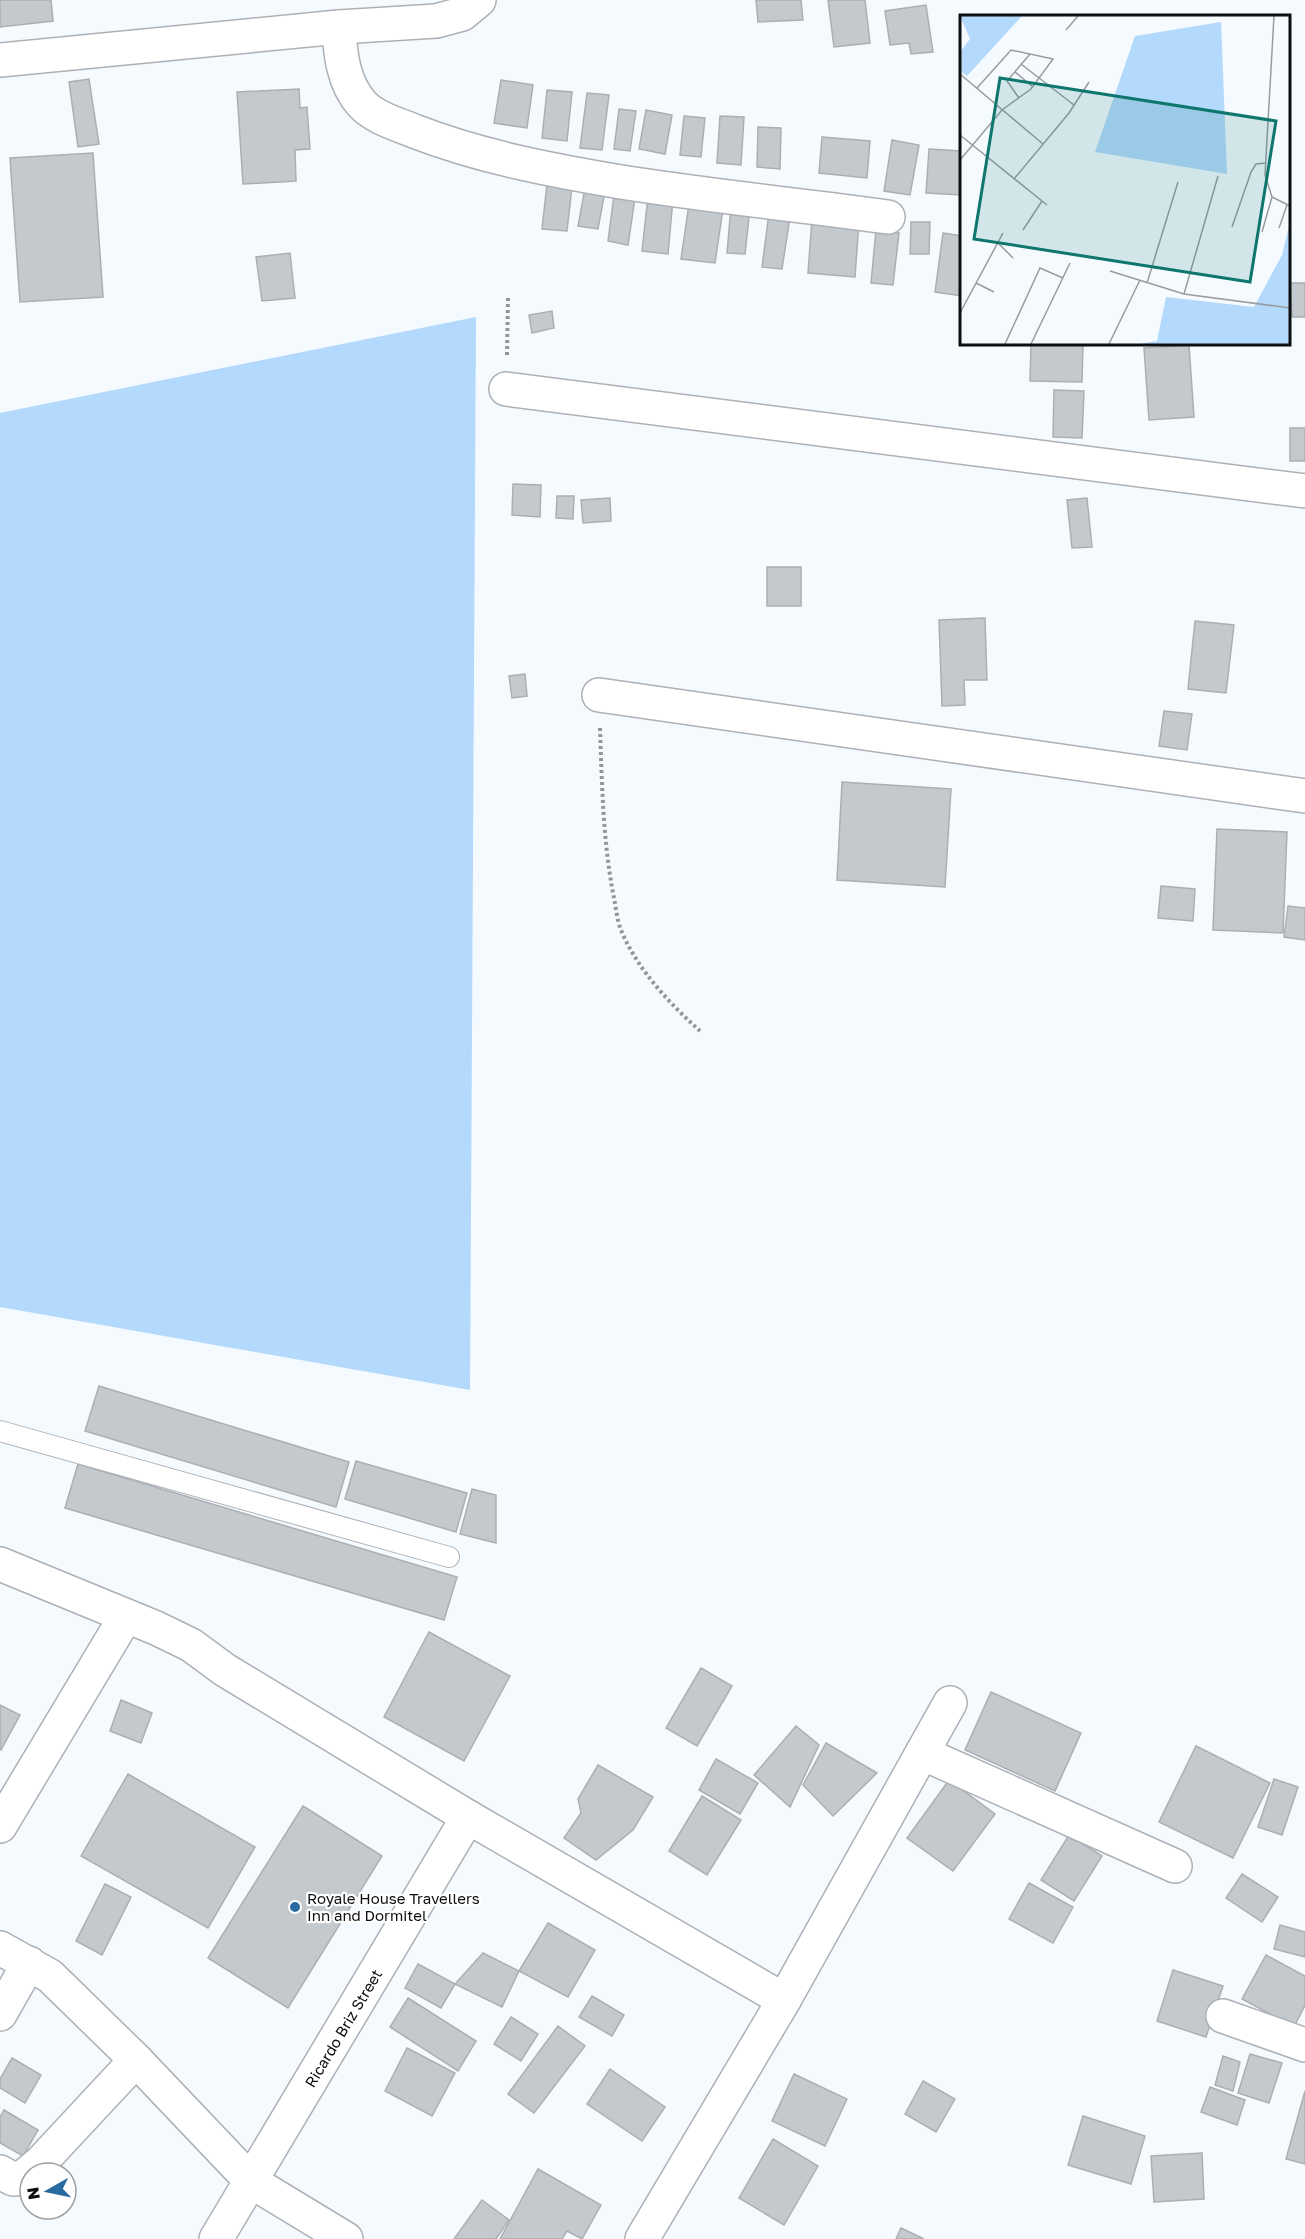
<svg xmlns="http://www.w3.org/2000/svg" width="1305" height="2239" font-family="'Golos Text',sans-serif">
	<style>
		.green { fill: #b3d9fd }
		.building { fill: #c4c9cd; stroke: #abafb4; stroke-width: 1.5 }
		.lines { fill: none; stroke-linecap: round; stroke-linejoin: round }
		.service-casing { stroke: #adb1b6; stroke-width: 22 }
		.minor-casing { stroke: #adb1b6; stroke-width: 36 }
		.path { stroke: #929699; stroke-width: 4; stroke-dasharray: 3 3; stroke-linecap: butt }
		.service { stroke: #fff; stroke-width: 20 }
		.minor { stroke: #fff; stroke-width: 33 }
		.poi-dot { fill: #296aa0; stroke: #fff; stroke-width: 2 }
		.labels { text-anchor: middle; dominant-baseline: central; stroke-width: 4.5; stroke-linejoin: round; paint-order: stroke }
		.poi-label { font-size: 15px; fill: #0c0e0f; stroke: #fff; text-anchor: start }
		.street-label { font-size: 15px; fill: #0c0e0f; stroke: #fff }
		.inset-road { fill: none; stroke: #989c9f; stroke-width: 1.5 }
		.view { fill: #0f766e; fill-opacity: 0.15; stroke: #0f766e; stroke-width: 3 }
		.inset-edge { fill: none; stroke: #0c0e0f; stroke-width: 3 }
	</style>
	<rect width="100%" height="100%" fill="#f5faff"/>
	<path class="green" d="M476,317L470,1390L0,1307V413Z"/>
	<g class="building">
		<path d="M0,0H51L53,21L0,27Z"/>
		<path d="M756,0H801L803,20L758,22Z"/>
		<path d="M828,0H865L870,43L834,47Z"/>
		<path d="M926,5L933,52L911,54L909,43L890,45L885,11Z"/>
		<path d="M89,79L99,144L78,147L69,82Z"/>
		<path d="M501,80L533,85L527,128L494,123Z"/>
		<path d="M299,89L300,108L307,107L310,149L295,150L296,181L243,184L237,92Z"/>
		<path d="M547,90L572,92L567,141L542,138Z"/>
		<path d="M587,93L609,95L602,150L580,148Z"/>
		<path d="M619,109L636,111L630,151L614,149Z"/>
		<path d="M646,110L672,115L665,154L639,149Z"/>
		<path d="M684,116L705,118L701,157L680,155Z"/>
		<path d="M720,116L744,117L741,165L717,163Z"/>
		<path d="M758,127L781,128L780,169L757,167Z"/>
		<path d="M822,137L870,141L867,178L819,173Z"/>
		<path d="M892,140L919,145L910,195L884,191Z"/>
		<path d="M929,149L962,151V195L926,193Z"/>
		<path d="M93,153L103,297L20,302L10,158Z"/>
		<path d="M547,184L572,187L567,231L542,229Z"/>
		<path d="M585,188L605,191L598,229L578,226Z"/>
		<path d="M614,195L635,198L628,245L608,241Z"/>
		<path d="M648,196L673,199L668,254L642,251Z"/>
		<path d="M689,204L723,209L715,263L681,259Z"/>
		<path d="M731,206L750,208L745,254L727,253Z"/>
		<path d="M769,213L790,217L782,269L762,267Z"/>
		<path d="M812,219L859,222L855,277L808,273Z"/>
		<path d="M911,222H930L929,254H910Z"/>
		<path d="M876,230L899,233L893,285L871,283Z"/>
		<path d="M943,233L962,236V296L935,292Z"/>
		<path d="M290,253L295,298L262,301L256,257Z"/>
		<path d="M1290,283H1305V317H1292Z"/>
		<path d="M552,311L554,328L532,333L529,315Z"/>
		<path d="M1031,344H1083L1082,382L1030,381Z"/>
		<path d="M1189,345L1194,417L1149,420L1144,348Z"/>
		<path d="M1054,390L1084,391L1082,438L1053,437Z"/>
		<rect x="1290" y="428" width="15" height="33"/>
		<path d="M513,484L541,485L540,517L512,515Z"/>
		<path d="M557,496H574L573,519L556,518Z"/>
		<path d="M610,498L611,521L583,523L581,500Z"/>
		<path d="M1087,498L1092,547L1072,548L1067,500Z"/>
		<rect x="767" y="567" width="34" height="39"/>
		<path d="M985,618L987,680H964L965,705L942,706L939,620Z"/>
		<path d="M1195,621L1234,625L1226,693L1188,689Z"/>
		<path d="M525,674L527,696L512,698L509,676Z"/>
		<path d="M1164,711L1192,714L1187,750L1159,746Z"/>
		<path d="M842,782L951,789L945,887L837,880Z"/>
		<path d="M1217,829L1287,832L1283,933L1213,930Z"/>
		<path d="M1161,886L1195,889L1193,921L1158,918Z"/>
		<path d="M1288,906L1305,908V940L1284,937Z"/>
		<path d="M99,1386L349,1462L336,1507L85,1431Z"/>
		<path d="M356,1461L467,1493L456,1532L345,1499Z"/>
		<path d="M78,1464L457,1577L444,1620L65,1508Z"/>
		<path d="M472,1489L496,1495V1543L460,1534Z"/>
		<path d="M429,1632L510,1676L464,1761L384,1717Z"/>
		<path d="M701,1668L732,1686L697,1746L666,1728Z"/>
		<path d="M991,1692L1081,1733L1055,1791L965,1750Z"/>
		<path d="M121,1700L152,1713L141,1743L110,1731Z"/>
		<path d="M0,1705L20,1715L1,1750L0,1749Z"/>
		<path d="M796,1726L819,1745L790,1807L754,1775Z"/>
		<path d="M826,1743L877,1773L833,1816L803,1785Z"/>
		<path d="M1196,1746L1270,1783L1233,1858L1159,1822Z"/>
		<path d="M716,1759L758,1783L740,1814L699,1790Z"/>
		<path d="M598,1765L653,1797L633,1830L596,1860L564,1838L581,1813L578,1799Z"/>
		<path d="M128,1774L255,1847L208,1928L81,1856Z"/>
		<path d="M1274,1779L1298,1787L1282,1835L1258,1827Z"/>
		<path d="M949,1780L995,1814L953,1871L907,1838Z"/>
		<path d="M702,1796L741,1820L707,1875L669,1851Z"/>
		<path d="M303,1806L382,1856L288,2008L208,1958Z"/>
		<path d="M1069,1835L1102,1856L1074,1901L1041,1880Z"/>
		<path d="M1242,1874L1278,1897L1262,1922L1226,1898Z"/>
		<path d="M1029,1883L1073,1907L1053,1943L1009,1919Z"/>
		<path d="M105,1884L131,1897L102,1955L76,1941Z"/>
		<path d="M548,1923L595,1950L568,1997L519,1971Z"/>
		<path d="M1280,1925L1305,1932V1957L1274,1949Z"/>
		<path d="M483,1953L519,1971L502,2007L455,1984Z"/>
		<path d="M1266,1955L1305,1976V2005L1294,2027L1242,1999Z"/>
		<path d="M418,1964L455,1984L441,2008L405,1988Z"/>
		<path d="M1173,1970L1223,1986L1206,2037L1157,2021Z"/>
		<path d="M592,1996L624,2015L612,2036L579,2017Z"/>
		<path d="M408,1998L476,2041L458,2071L390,2027Z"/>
		<path d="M511,2017L538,2034L521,2061L494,2044Z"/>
		<path d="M558,2026L585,2046L534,2113L508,2094Z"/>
		<path d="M407,2048L455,2073L432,2116L385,2091Z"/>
		<path d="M1250,2054L1282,2063L1269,2103L1238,2093Z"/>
		<path d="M1223,2056L1240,2062L1233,2091L1215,2085Z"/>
		<path d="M12,2058L41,2075L25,2103L0,2088V2079Z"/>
		<path d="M610,2069L665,2107L642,2141L587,2104Z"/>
		<path d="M794,2074L847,2099L825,2146L772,2121Z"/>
		<path d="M923,2081L955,2099L936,2132L905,2114Z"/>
		<path d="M1210,2087L1245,2100L1237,2125L1201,2112Z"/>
		<path d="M1305,2091V2164L1286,2159Z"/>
		<path d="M4,2110L38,2130L23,2156L0,2143V2117Z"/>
		<path d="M1083,2116L1145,2136L1131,2184L1068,2165Z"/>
		<path d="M773,2139L818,2166L784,2225L739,2198Z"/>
		<path d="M1202,2153L1204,2199L1154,2202L1151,2156Z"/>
		<path d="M538,2169L601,2205L582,2239L567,2231L562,2239H500Z"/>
		<path d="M482,2200L509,2220L496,2239H454Z"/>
		<path d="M901,2228L924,2239H896Z"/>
	</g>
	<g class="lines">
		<defs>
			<path id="service" d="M0,1431L449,1557"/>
			<g id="minor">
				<path d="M339,27C340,53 343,83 362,104C375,118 397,124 414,131C481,157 550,170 621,182C710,196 799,205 888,217"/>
				<path d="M0,60L339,27L436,21L462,14L479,0"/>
				<path d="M506,389L1305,491"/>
				<path d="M599,695L1305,796"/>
				<path d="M0,1564L156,1628L191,1645L225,1670L468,1817L784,2000"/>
				<path d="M922,1753L1175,1866"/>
				<path d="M0,1826L126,1616"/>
				<path d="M0,1948L50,1976L136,2060L252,2182L346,2239"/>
				<path d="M0,2014L29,1963"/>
				<path d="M1223,2016L1305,2045"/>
				<path d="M0,2172L13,2179L22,2178L41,2162L136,2060"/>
				<path d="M216,2239L468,1817"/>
				<path d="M642,2239L784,2000L950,1703"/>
			</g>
		</defs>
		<use href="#service" class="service-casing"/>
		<use href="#minor" class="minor-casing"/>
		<g class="path">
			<path d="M507,355L508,296"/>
			<path d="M600,728C602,785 603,843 614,898C616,908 617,920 621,930C637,969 669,1003 700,1031"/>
		</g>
		<use href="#service" class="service"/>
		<use href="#minor" class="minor"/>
	</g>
	<circle class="poi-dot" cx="295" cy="1907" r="6"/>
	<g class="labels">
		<g class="poi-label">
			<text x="307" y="1898">Royale House Travellers<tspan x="307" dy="17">Inn and Dormitel</tspan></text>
		</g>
		<g class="street-label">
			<text transform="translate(343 2028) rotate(-59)">Ricardo Briz Street</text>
		</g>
	</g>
	<g transform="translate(960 15)">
		<rect width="330" height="330" fill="#f5faff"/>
		<path d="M0,1H62L7,61L0,56V37L10,24ZM261,7L267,159L135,137L175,21ZM330,207V329H179L197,326L206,282L294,292L322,240Z" fill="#b3d9fd"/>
		<path class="inset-road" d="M314,1L305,160L312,182L330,191M106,15L118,1M61,49L114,90M55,57L73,72M0,59L83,129M59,83L47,66L70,39M0,120L87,190M0,145L42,95L71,74L93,44L51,35L17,73M54,164L109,98L129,67M272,212L291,157L296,149L306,148M319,213L327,190M63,215L82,186M302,217L312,182M38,228L53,243M150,256L224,279L330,293M16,268L34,277M187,268L218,167M224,279L258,161M0,298L43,218M45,329L80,253L103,263M71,329L110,248M149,329L180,265"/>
		<path class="view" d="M40,63L316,106L290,267L14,224Z"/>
		<rect width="330" height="330" class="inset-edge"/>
	</g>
	<g transform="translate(48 2191) rotate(261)"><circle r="28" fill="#ffffff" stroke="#9e9f9f" stroke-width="1.5"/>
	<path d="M0-4.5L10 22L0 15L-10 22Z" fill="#296aa0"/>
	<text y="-9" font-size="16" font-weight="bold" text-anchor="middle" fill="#0c0e0f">N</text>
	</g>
</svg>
